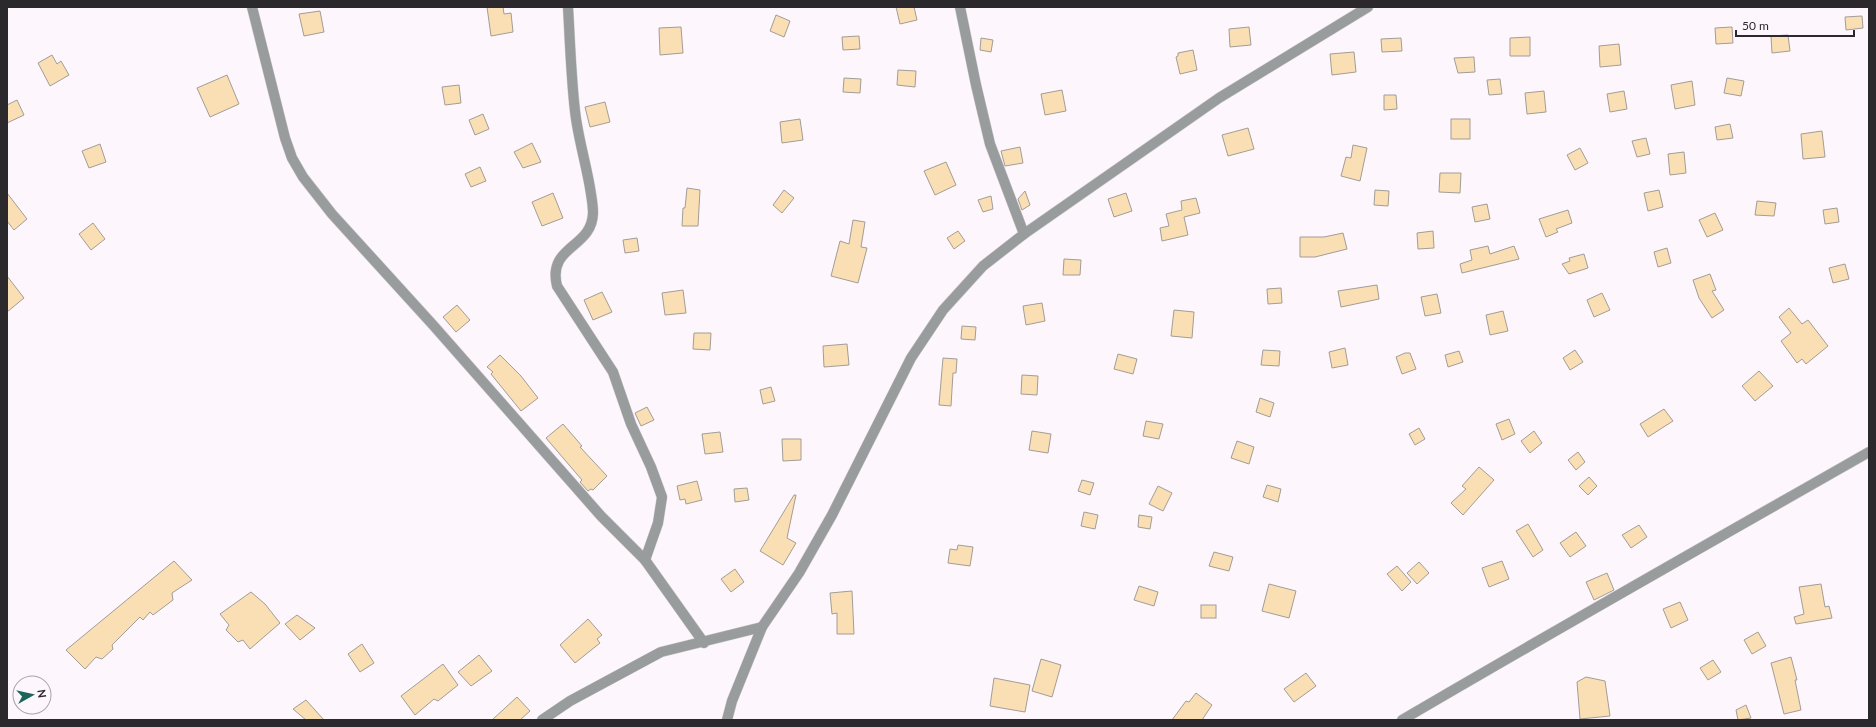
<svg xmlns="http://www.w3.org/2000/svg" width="1876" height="727" font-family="Lato,sans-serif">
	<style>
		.building { fill: #fbdfb4; stroke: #a29d96 }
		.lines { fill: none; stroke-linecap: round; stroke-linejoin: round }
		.street-casing { stroke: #d7d1d6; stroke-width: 11 }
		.street { stroke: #989c9c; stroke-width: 10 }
	</style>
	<rect width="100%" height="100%" fill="#fdf6fc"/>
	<g class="building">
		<path d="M487,7H503L504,14L511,13L513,32L491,36Z"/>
		<path d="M896,7H914L917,20L900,24Z"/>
		<path d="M320,11L324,32L304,36L299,14Z"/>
		<path d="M776,15L790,21L784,37L770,31Z"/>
		<path d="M1862,16L1863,28L1846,30L1845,17Z"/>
		<path d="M681,27L683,53L660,55L659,28Z"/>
		<path d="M1249,27L1251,45L1230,47L1229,29Z"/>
		<path d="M1732,27L1733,43L1716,44L1715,28Z"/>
		<path d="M1788,35L1790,51L1772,53L1771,36Z"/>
		<path d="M859,36L860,49L843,50L842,37Z"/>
		<path d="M1530,37V56H1510V38Z"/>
		<path d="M981,38L993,40L991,52L980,50Z"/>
		<path d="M1401,38L1402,51L1382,52L1381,39Z"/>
		<path d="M1619,44L1621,65L1600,67L1599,46Z"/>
		<path d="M1193,50L1197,70L1180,74L1176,57L1178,56V53Z"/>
		<path d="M1354,52L1356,72L1332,75L1330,54Z"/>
		<path d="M52,55L57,64L61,61L69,75L50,86L38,63Z"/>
		<path d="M1474,57L1475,72L1458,73L1454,58Z"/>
		<path d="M898,70L916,71L915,87L897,85Z"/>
		<path d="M227,75L239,104L210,117L197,88Z"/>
		<path d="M844,78L861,79L860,93L843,92Z"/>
		<path d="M1727,78L1744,81L1741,96L1724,93Z"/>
		<path d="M1500,79L1502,94L1489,95L1487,80Z"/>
		<path d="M1692,81L1695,105L1675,109L1671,85Z"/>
		<path d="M459,85L461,103L445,105L442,87Z"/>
		<path d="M1062,90L1066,111L1045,115L1041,94Z"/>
		<path d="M1544,91L1546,112L1527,114L1525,93Z"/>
		<path d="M1624,91L1627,109L1610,112L1607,94Z"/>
		<path d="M1384,95H1396L1397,109L1384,110Z"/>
		<path d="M17,100L24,115L7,123V105Z"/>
		<path d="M605,102L610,122L590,127L585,107Z"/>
		<path d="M483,114L489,129L475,135L469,120Z"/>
		<path d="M800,119L803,140L782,143L780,122Z"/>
		<rect x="1451" y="119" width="19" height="20"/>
		<path d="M1730,124L1733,138L1717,140L1715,127Z"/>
		<path d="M1248,128L1254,149L1228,156L1222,135Z"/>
		<path d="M1822,131L1825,157L1803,159L1801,134Z"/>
		<path d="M1646,138L1650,154L1637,157L1632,141Z"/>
		<path d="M532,143L541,162L523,168L514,152Z"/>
		<path d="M100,144L106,162L89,168L82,151Z"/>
		<path d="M1353,145L1367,148L1360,181L1341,176L1346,157L1351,158Z"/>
		<path d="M1020,147L1023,163L1005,166L1001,151Z"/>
		<path d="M1580,148L1588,163L1575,170L1567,155Z"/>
		<path d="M1684,152L1686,173L1670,175L1668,154Z"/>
		<path d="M946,162L956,185L935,195L924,171Z"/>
		<path d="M480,167L486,181L471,187L465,174Z"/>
		<path d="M1440,173H1461L1460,193L1439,192Z"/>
		<path d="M687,188L700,190L698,226H682L683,208H685Z"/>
		<path d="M784,190L794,198L782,213L773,205Z"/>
		<path d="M1375,190L1389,191L1388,206L1374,205Z"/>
		<path d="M1659,190L1663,207L1648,211L1644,193Z"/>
		<path d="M1025,191L1030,205L1022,210L1018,199Z"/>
		<path d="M7,193L27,219L14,230L7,221Z"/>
		<path d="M553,193L563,218L542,226L532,202Z"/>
		<path d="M1126,193L1132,211L1114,217L1108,199Z"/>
		<path d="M991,196L993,209L983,212L978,200Z"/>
		<path d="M1196,198L1200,213L1184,217L1188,235L1162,241L1160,228L1169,226L1166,214L1182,210L1181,201Z"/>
		<path d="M1757,201L1776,203L1774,216L1755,215Z"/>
		<path d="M1487,204L1490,219L1475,222L1472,207Z"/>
		<path d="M1837,208L1839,222L1825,224L1823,210Z"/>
		<path d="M1568,210L1572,223L1556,229L1558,232L1546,237L1539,219Z"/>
		<path d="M1715,213L1723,230L1707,237L1699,220Z"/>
		<path d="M853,220L865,222L861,247L867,248L858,283L831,276L840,241L849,244Z"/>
		<path d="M93,223L105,239L91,250L79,234Z"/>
		<path d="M958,231L965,241L954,249L947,238Z"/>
		<path d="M1433,231L1434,248L1418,249L1417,233Z"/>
		<path d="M1343,233L1347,249L1315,257H1300V237H1324Z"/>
		<path d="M637,238L639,251L625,253L623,240Z"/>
		<path d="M1488,246L1490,254L1514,246L1519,259L1462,273L1460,264L1472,260L1470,250Z"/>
		<path d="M1667,248L1671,263L1658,267L1654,252Z"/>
		<path d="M1584,254L1588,268L1569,274L1562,264L1570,261L1569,258Z"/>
		<path d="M1064,259L1081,260L1080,275H1063Z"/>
		<path d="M1845,264L1849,279L1833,283L1829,268Z"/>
		<path d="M1710,274L1716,290L1712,291L1724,310L1712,318L1699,298L1693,280Z"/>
		<path d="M7,276L24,298L7,312Z"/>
		<path d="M1377,285L1379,299L1341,307L1338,291Z"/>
		<path d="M1281,288L1282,303L1268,304L1267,289Z"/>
		<path d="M683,290L686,313L665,315L662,293Z"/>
		<path d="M602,292L612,312L593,320L584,300Z"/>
		<path d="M1602,293L1610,310L1594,317L1587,300Z"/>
		<path d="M1437,294L1441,313L1425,316L1421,297Z"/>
		<path d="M1042,303L1045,321L1026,325L1023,306Z"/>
		<path d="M457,305L470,320L456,332L443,317Z"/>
		<path d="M1789,308L1802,324L1808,320L1828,346L1806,364L1802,359L1797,363L1781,341L1791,333L1779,317Z"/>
		<path d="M1174,310L1194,312L1192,338L1171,336Z"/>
		<path d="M1503,311L1508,331L1490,335L1486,315Z"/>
		<path d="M962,326L976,327L975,340L961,339Z"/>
		<path d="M694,333H711L710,350L693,349Z"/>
		<path d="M847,344L849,365L824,367L823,346Z"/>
		<path d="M1345,348L1348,365L1332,368L1329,352Z"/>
		<path d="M1263,350L1280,351L1279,366L1261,365Z"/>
		<path d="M1575,350L1583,362L1570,370L1563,358Z"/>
		<path d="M1459,351L1463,362L1448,367L1445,355Z"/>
		<path d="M1405,353H1410L1416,369L1402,374L1396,357Z"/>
		<path d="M1118,354L1137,359L1133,374L1114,369Z"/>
		<path d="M500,355L521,376L538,398L521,411L491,374L493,372L487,367Z"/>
		<path d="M943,358L957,359L956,373H953L951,406L939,405Z"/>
		<path d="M1759,371L1773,386L1755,401L1742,386Z"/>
		<path d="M1022,375L1038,376L1037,395L1021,394Z"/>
		<path d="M771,387L775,401L763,404L760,390Z"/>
		<path d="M1260,398L1274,403L1270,417L1256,412Z"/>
		<path d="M647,407L654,420L641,426L635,413Z"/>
		<path d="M1664,409L1673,421L1648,437L1640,424Z"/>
		<path d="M1509,419L1515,434L1502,440L1496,424Z"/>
		<path d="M1146,421L1163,424L1159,439L1143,436Z"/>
		<path d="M563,424L582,446L580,447L607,476L593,490L591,489L588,491L580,482L582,480L546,438Z"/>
		<path d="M1419,428L1425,439L1415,445L1409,434Z"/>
		<path d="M1032,431L1051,434L1048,453L1029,450Z"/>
		<path d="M1534,431L1542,443L1530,453L1521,441Z"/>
		<path d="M720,432L723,452L705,454L702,434Z"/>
		<path d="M782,439H801V460L783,461Z"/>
		<path d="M1237,441L1254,447L1249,464L1231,458Z"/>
		<path d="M1578,452L1585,462L1576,470L1568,460Z"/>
		<path d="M1479,467L1494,480L1463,515L1451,503L1466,489L1462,486Z"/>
		<path d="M1589,477L1597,486L1588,495L1579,486Z"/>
		<path d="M1082,480L1094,483L1090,495L1078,491Z"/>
		<path d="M697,481L702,500L686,504L685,499L680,500L677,486Z"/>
		<path d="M1267,485L1281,489L1278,502L1263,497Z"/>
		<path d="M1158,486L1172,493L1163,511L1149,504Z"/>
		<path d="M747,488L749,500L735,502L734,489Z"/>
		<path d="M794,495H796L787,538L796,543L783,565L760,551Z"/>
		<path d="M1084,512L1098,515L1095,529L1081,526Z"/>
		<path d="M1139,515L1152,517L1150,529L1138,527Z"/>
		<path d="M1528,524L1543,550L1533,557L1516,531Z"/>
		<path d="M1639,525L1647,537L1631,548L1622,535Z"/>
		<path d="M1576,532L1586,546L1570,557L1560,543Z"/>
		<path d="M958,545L973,547L970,566L948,563L950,549L957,550Z"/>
		<path d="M1214,552L1233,557L1229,571L1209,566Z"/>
		<path d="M174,561L192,580L172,593L173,600L153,615L150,612L143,620L140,617L112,645L113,649L102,659L96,657L85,669L66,650Z"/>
		<path d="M1502,561L1509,579L1489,587L1482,568Z"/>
		<path d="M1419,562L1429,573L1417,584L1407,573Z"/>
		<path d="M1397,566L1411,582L1402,591L1387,574Z"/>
		<path d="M735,569L744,582L731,592L721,579Z"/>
		<path d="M1607,573L1614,590L1594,600L1586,582Z"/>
		<path d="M1269,584L1296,591L1289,618L1262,611Z"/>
		<path d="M1821,584L1825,607L1829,606L1832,618L1796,624L1794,617L1804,614L1799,587Z"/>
		<path d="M1139,586L1158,592L1154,606L1134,600Z"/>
		<path d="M852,591L854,634H837V613L832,614L830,593Z"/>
		<path d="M251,592L265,604L280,623L250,649L243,640L238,642L226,630L229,625L220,614Z"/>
		<path d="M1680,602L1688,620L1671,628L1663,609Z"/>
		<rect x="1201" y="605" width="15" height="13"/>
		<path d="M297,615L315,628L300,640L285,624Z"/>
		<path d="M588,619L602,635L597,639L600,643L575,663L560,645Z"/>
		<path d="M1758,632L1766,646L1752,654L1744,640Z"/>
		<path d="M362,644L374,663L360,672L348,654Z"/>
		<path d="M479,655L492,671L471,686L458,672Z"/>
		<path d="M1791,657L1797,680H1795L1801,710L1784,714L1771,663Z"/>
		<path d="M1041,659L1061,665L1052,697L1032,691Z"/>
		<path d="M1713,660L1721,672L1708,680L1700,668Z"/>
		<path d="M443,664L458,685L438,701L434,699L415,715L401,696Z"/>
		<path d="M1306,673L1316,686L1294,702L1284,689Z"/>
		<path d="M1586,677L1605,681L1610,716L1580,719L1577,682Z"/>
		<path d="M994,678L1030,685L1025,712L990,706Z"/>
		<path d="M1196,693L1212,705L1202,720H1172L1186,701L1189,702Z"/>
		<path d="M517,697L530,711L520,720H492Z"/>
		<path d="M306,700L324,720H306L293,709Z"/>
		<path d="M1746,705L1751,718L1738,720L1736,710Z"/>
	</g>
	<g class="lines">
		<defs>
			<g id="street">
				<path d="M252,7L285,138L292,158L303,177L332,214L433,325L601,516L645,560L704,643"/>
				<path d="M568,7C570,41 571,76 575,111C578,139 587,166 591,194C592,200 593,207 593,213C592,249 547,245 557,286L613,372L631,424L651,467L662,497L658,523L645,560"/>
				<path d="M960,7L976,85L990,144L1024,234"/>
				<path d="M542,720L570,701L661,652L762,627"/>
				<path d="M727,720L732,701L762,627L799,573L832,515L911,358L943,310L983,266L1024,234L1219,98L1368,7"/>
				<path d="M1402,720C1557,629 1713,541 1869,452"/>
			</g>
		</defs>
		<use href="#street" class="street-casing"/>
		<use href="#street" class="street"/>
	</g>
	<rect width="1876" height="727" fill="none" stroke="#2b292b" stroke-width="16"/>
	<g transform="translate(32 695) rotate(82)"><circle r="19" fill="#fdf6fc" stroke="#a9a4a8"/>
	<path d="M0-3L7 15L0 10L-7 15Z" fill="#1d655a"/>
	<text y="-6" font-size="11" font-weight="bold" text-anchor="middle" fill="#2b292b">N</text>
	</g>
	<path d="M1736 30v6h118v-6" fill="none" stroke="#2b292b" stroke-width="2"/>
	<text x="1742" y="30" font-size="12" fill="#2b292b" stroke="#fdf6fc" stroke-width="3" paint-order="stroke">50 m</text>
</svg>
